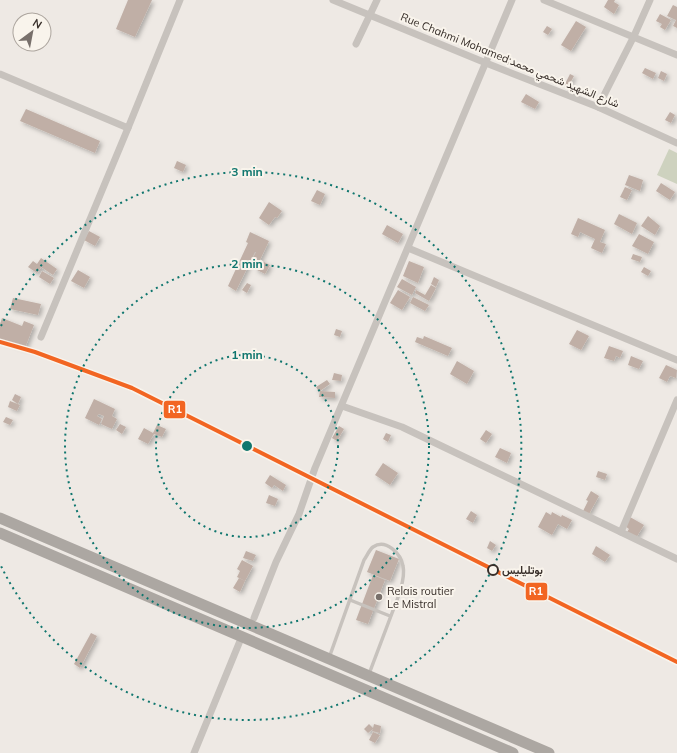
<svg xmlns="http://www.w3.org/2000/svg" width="677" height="753" font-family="Mulish,Vazirmatn,sans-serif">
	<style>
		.green { fill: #ced2bf }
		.building { fill: #c0afa6; filter: url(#shadow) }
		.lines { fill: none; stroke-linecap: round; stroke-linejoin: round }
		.service { stroke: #c7c2bd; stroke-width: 3.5 }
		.minor { stroke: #c7c2bd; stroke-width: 7 }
		.trunk { stroke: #aca7a2; stroke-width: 11 }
		.rail-1-casing { stroke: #f9f4ec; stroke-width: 7 }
		.rail-1 { stroke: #f26522; stroke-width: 4 }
		.ring { fill: none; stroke: #0f766e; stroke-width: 2; stroke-dasharray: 2 4 }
		.stop-dot { fill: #f9f4ec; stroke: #382f2a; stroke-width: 2 }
		.poi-dot { fill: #78706b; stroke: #f9f4ec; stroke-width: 1.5 }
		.labels { text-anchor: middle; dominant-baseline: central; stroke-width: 4; stroke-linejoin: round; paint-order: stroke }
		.street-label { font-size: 11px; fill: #382f2a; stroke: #f9f4ec }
		.stop-label { font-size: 11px; font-weight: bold; fill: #382f2a; stroke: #f9f4ec; text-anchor: start }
		.poi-label { font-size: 11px; fill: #382f2a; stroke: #f9f4ec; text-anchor: start }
		.centre { fill: #0f766e; stroke: #f9f4ec; stroke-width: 2 }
		.ring-label { font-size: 12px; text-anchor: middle; font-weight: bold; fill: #0f766e; stroke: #f9f4ec; stroke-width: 4; stroke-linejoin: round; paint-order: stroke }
		.line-badge { stroke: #f9f4ec; stroke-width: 1.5 }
		.badge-label { font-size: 11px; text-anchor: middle; font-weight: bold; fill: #fff }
	</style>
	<defs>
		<filter id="shadow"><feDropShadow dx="2.5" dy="2.5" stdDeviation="2" flood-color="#0004"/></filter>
	</defs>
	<rect width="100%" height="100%" fill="#eee9e4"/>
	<path class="green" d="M669,149L677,153V184L657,175Z"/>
	<g class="building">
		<path d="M128,0H152L135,37L116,29Z"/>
		<path d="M608,0H615L614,2L619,5L614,14L604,7Z"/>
		<path d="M673,5L677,7V28L673,26L676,20L667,16Z"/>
		<path d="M660,14L671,20L665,30L660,27L662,24L656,21Z"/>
		<path d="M576,21L586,27L571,51L561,45Z"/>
		<path d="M547,26L552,29L548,35L543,32Z"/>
		<path d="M645,68L656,73L653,79L642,73Z"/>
		<path d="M661,71L667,74L664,81L658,78Z"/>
		<path d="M570,74L574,76L568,87L564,86Z"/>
		<path d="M526,94L539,102L535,109L521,102Z"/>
		<path d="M26,109L100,141L95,153L20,121Z"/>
		<path d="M670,112L675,115L671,123L665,120Z"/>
		<path d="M177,161L186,165L183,172L174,168Z"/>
		<path d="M629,175L643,180L640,191L625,185Z"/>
		<path d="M661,183L675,192L670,200L656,191Z"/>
		<path d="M625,187L632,190L627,200L620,197Z"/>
		<path d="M317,190L325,194L320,205L311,201Z"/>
		<path d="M269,202L282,211L277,218L275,217L269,225L259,218Z"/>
		<path d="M619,214L637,223L632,234L614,224Z"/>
		<path d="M648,216L660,226L655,235L641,226Z"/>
		<path d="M578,218L605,230L600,242L606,244L602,253L591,248L595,239L580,232L578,237L571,234Z"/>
		<path d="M387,225L403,234L398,243L382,234Z"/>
		<path d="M89,231L100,237L95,246L84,240Z"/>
		<path d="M250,232L269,241L260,260L270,265L265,274L255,269L259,261L253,258L256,252H255L236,291L228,286L248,243L246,242Z"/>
		<path d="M639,234L654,242L648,254L632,246Z"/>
		<path d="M633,254L642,257L640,262L631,259Z"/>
		<path d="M41,258L57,269L53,275L41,267L37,273L28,267L33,261L37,264Z"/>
		<path d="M409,261L424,267L418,283L403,276Z"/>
		<path d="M644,267L651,271L648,276L641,272Z"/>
		<path d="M78,270L90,277L84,288L71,281Z"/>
		<path d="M42,271L54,278L50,284L39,277Z"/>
		<path d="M434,277L439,280L436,287L431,284Z"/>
		<path d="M402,279L416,287L412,295L397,287Z"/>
		<path d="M247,283L251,285L247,293L242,290Z"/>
		<path d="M431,285L436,288L429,301L415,293L416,290L425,295Z"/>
		<path d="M398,290L410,297L402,310L390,303Z"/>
		<path d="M413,297L429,305L425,311L410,303Z"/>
		<path d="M13,298L41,304L38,315L10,309Z"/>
		<path d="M2,318L22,326L24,321L34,325L25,348L0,339V324Z"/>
		<path d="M336,329L342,331L340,337L334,335Z"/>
		<path d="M577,330L589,336L581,350L569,344Z"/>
		<path d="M424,336L452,348L448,356L415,342L417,337L423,339Z"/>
		<path d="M609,346L623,351L620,358L616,356L614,361L604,358Z"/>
		<path d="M631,356L643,361L639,369L628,365Z"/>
		<path d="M457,361L474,371L467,384L450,374Z"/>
		<path d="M666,365L677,370L676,378L670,376L667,382L659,378Z"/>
		<path d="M334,373L342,375L341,381L332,380Z"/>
		<path d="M327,380L330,384L320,391L335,392V398L319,397L320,391L319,392L316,387Z"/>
		<path d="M15,394L21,397L18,404L12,400Z"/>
		<path d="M94,399L115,409L112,416L117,419L112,429L101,424L104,416L99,414L97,416L102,419L99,425L85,418Z"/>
		<path d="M10,401L20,405L17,411L8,407Z"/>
		<path d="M6,417L13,420L10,425L3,422Z"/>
		<path d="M120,424L126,427L122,434L116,430Z"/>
		<path d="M157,425L166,429L162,437L154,434L148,444L138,439L144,428L153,433Z"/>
		<path d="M339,426L344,429L337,441L332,438Z"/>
		<path d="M486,430L492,434L486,443L480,439Z"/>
		<path d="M386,433L391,435L388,442L383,439Z"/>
		<path d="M500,448L511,453L507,463L495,457Z"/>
		<path d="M383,463L398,473L390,485L375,475Z"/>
		<path d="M598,471L607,474L605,480L596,477Z"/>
		<path d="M270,475L286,485L283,491L274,485L272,488L265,483Z"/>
		<path d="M591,491L599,496L589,514L583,511L588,501L586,500Z"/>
		<path d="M269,495L278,499L275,506L266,503Z"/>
		<path d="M471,511L477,515L473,523L466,519Z"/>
		<path d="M546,512L551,515L552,512L561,517L562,515L572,520L567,529L558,524L552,535L538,527Z"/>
		<path d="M630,517L644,525L636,538L627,532L629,529L625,526Z"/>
		<path d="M490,541L496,545L492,551L487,548Z"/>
		<path d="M596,546L610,555L605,562L592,554Z"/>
		<path d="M376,550L399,559L390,581L367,572Z"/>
		<path d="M246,551L256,555L253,561L243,558Z"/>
		<path d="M242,560L253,566L245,581L237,577L240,571L237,569Z"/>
		<path d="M373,575L385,580L368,624L356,620Z"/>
		<path d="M239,578L245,581L240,592L233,588Z"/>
		<path d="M91,633L97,636L80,668L74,664Z"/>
		<path d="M369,724L373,728L374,724L381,726L380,733L372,731L373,729L368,733L364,729Z"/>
		<path d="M373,732L380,735L375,743L369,740Z"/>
	</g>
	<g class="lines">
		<g class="service">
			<path d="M350,600L390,616"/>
			<path d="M329,658L364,560C367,556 369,550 373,547C386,538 401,554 403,566C405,575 402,584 400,592L369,674"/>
		</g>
		<g class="minor">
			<path d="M333,0L486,63L598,107L677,143"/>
			<path d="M544,0L677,55"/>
			<path d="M356,44L377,0"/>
			<path d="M0,74L128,128"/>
			<path d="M598,107L634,36L650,0"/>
			<path d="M408,248L677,360"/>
			<path d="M41,337L128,128L180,0"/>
			<path d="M342,406L402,427L677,559"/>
			<path d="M621,532L677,400"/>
			<path d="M254,618L276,562L299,514L315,468L512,0"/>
			<path d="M194,753L242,636"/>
		</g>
		<g class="trunk">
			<path d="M0,518L549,753"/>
			<path d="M0,533L513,753"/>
		</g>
		<defs>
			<path id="rail-1" d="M0,342L35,352L132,388L677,662"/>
		</defs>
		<use href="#rail-1" class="rail-1-casing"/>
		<use href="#rail-1" class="rail-1"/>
	</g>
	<g class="ring">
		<circle cx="247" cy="446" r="91"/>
		<circle cx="247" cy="446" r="182"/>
		<path d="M1 326A274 274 0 1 1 1 566"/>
	</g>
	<circle class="stop-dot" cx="493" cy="570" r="5"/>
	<circle class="poi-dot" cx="379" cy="597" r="4"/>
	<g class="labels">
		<g class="street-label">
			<text transform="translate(510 60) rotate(22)">Rue Chahmi Mohamed;شارع الشهيد شحمي محمد</text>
		</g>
		<g class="stop-label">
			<text x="502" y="570">بوتليليس</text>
		</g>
		<g class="poi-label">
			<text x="387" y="591">Relais routier<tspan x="387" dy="13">Le Mistral</tspan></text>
		</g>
	</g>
	<circle cx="247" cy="446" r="6" class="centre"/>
	<g class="ring-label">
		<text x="247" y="176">3 min</text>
		<text x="247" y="268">2 min</text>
		<text x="247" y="359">1 min</text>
	</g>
	<g class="line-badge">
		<rect x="163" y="400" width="23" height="19" rx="4" fill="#f26522"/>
		<rect x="525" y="582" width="23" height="19" rx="4" fill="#f26522"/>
	</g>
	<g class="badge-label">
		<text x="175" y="413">R1</text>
		<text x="536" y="595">R1</text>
	</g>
	<g transform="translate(32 32) rotate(32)"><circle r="19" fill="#f9f4ec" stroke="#aca59e"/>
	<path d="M0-3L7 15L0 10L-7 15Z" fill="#78706b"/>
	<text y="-6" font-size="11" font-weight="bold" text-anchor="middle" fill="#382f2a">N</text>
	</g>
</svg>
